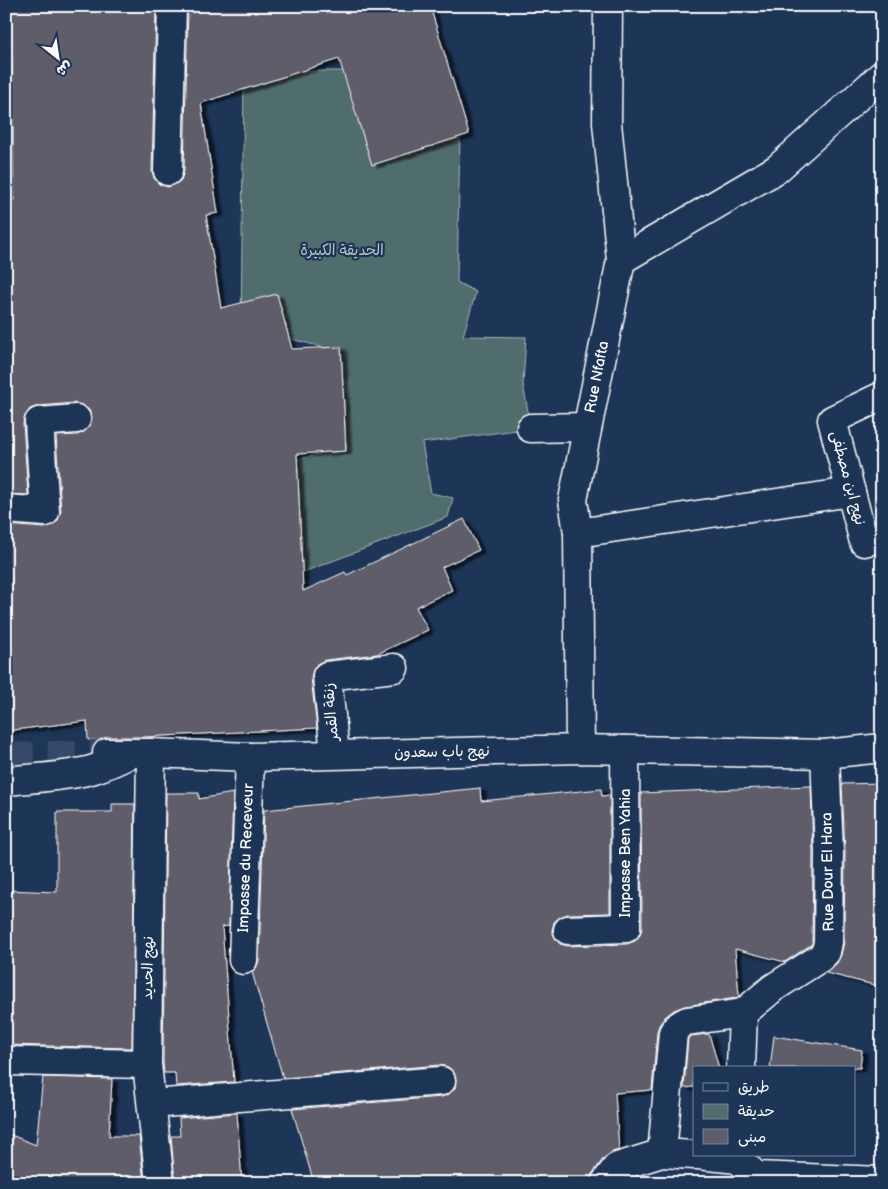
<svg xmlns="http://www.w3.org/2000/svg" width="888" height="1189" font-family="'Balsamiq Sans','Playpen Sans Arabic',sans-serif">
	<style>
		.green { fill: #506d6c; stroke: #a8b6b6 }
		.building { fill: #605d6b; stroke: #fff; filter: url(#shadow) }
		.lines { fill: none; stroke-linecap: round; stroke-linejoin: round }
		.secondary-tunnel { stroke: #344968; stroke-width: 28; stroke-dasharray: 28 14; stroke-linecap: butt }
		.pedestrian-casing { stroke: #fff; stroke-width: 31 }
		.minor-casing { stroke: #fff; stroke-width: 31 }
		.secondary-casing { stroke: #fff; stroke-width: 31 }
		.pedestrian { stroke: #1d3557; stroke-width: 28 }
		.minor { stroke: #1d3557; stroke-width: 28 }
		.secondary { stroke: #1d3557; stroke-width: 28 }
		.labels { text-anchor: middle; dominant-baseline: central; stroke-width: 4.5; stroke-linejoin: round; paint-order: stroke }
		.park-label { font-size: 15px; fill: #b9c5c4; stroke: #1d3557 }
		.street-label { font-size: 15px; fill: #fff; stroke: #1d3557 }
	</style>
	<defs>
		<filter id="shadow"><feDropShadow dx="5.5" dy="3" stdDeviation="1" flood-color="#0009"/></filter>
	</defs>
	<rect width="100%" height="100%" fill="#1d3557"/>
	<filter id="ink" filterUnits="userSpaceOnUse"><feTurbulence type="fractalNoise" baseFrequency=".02" numOctaves="2"/><feDisplacementMap in="SourceGraphic" scale="10" xChannelSelector="R" yChannelSelector="G"/><feConvolveMatrix kernelMatrix="1 2 1 2 8 2 1 2 1" color-interpolation-filters="sRGB"/></filter>
	<g filter="url(#ink)">
		<path class="green" d="M244,71H364L460,136L457,282L476,292L463,336L526,337L523,384L531,428L422,443L431,493L453,498L448,517L293,576L280,463L347,448L326,348L241,326Z"/>
		<g class="building">
			<path d="M11,6H156L152,171L154,178L159,184L168,187L176,184L181,180L184,171L188,6H430L469,134L372,165L339,59L201,103L218,213L206,215L221,308L277,294L292,349L341,347L346,451L297,454L303,591L345,572L347,575L464,519L479,550L442,567L452,590L416,607L428,630L377,654L325,660L317,664L313,670L311,678L317,728L144,737H107L99,740H88L87,721L6,731V525L44,528L53,525L58,520L61,511L56,436L77,435L84,432L90,426L92,418L89,410L82,405L75,403L38,406L30,409L25,416L23,423L28,495L6,494V200H14Z"/>
			<path d="M882,783V987L826,973L837,963L841,955L844,942L845,853L842,784Z"/>
			<path d="M811,786L813,853L812,944L785,962L735,949L739,996L736,998L685,1006L674,1010L665,1017L659,1025L657,1032L652,1090L615,1093L619,1150L612,1152L604,1158L592,1174L590,1183H314L292,1109L442,1097L449,1094L455,1088L456,1079L454,1072L448,1067L440,1065L283,1078L252,972L256,968L259,961L264,810L480,788L481,801L601,789L602,796L610,795V913L567,914L560,917L554,922L552,931L555,938L560,944L568,946L627,944L635,941L640,935L642,928L641,793Z"/>
			<path d="M166,793H199V799L233,793L229,926L222,927L234,1082L176,1086L175,1073H164L163,1063Z"/>
			<path d="M112,804H135L132,1048L6,1045V890L57,892V812H112Z"/>
			<path d="M709,1034L719,1068H694V1087L684,1088L688,1038L691,1036Z"/>
			<path d="M774,1036L862,1050L860,1068H770Z"/>
			<path d="M43,1077L112,1079L109,1136H139L144,1183H6V1133L36,1145Z"/>
			<path d="M237,1113L242,1183H175L171,1136H180L179,1118Z"/>
		</g>
		<g class="lines">
			<path class="secondary-tunnel" d="M6,757L107,753"/>
			<defs>
				<g id="pedestrian">
					<path d="M168,171L172,6"/>
					<path d="M621,260L777,169L882,75"/>
					<path d="M882,396L832,420L864,542L882,537"/>
					<path d="M531,428L587,427"/>
					<path d="M6,509L45,512L39,422L76,419"/>
					<path d="M578,533L851,492"/>
					<path d="M580,749L578,533L573,500L621,260L607,123L608,6"/>
					<path d="M335,754L327,676L394,668"/>
					<path d="M568,930L626,928L625,750"/>
					<path d="M243,960L250,757"/>
					<path d="M6,1061L147,1064"/>
					<path d="M152,1104L441,1081"/>
					<path d="M738,1159L756,1176L882,1181"/>
					<path d="M605,1183L617,1167L662,1153"/>
				</g>
				<g id="minor">
					<path d="M151,753L147,1064L160,1183"/>
					<path d="M6,781C34,778 64,777 91,770C105,766 118,760 130,754"/>
					<path d="M741,1068L743,1013L773,988L820,958L826,952L828,942L829,853L825,754"/>
					<path d="M694,1155L662,1153L673,1033C676,1027 680,1024 687,1021L743,1013"/>
					<path d="M698,1155L738,1159L739,1155"/>
				</g>
				<path id="secondary" d="M107,753H151L250,757L580,749L825,754L882,748"/>
			</defs>
			<use href="#pedestrian" class="pedestrian-casing"/>
			<use href="#minor" class="minor-casing"/>
			<use href="#secondary" class="secondary-casing"/>
			<use href="#pedestrian" class="pedestrian"/>
			<use href="#minor" class="minor"/>
			<use href="#secondary" class="secondary"/>
		</g>
	</g>
	<g class="labels">
		<g class="park-label">
			<text x="342" y="250">الحديقة الكبيرة</text>
		</g>
		<g class="street-label">
			<text transform="translate(597 377) rotate(-79)">Rue Nfafta</text>
			<text transform="translate(848 478) rotate(75)">نهج ابن مصطفى</text>
			<text transform="translate(331 712) rotate(-95)">زنقة القمر</text>
			<text transform="translate(442 752) rotate(-1)">نهج باب سعدون</text>
			<text transform="translate(625 853) rotate(-90)">Impasse Ben Yahia</text>
			<text transform="translate(246 858) rotate(-88)">Impasse du Receveur</text>
			<text transform="translate(828 872) rotate(-91)">Rue Dour El Hara</text>
			<text transform="translate(148 968) rotate(-89)">نهج الحديد</text>
		</g>
	</g>
	<rect width="888" height="1189" fill="none" stroke="#1d3557" stroke-width="25"/>
	<rect x="12" y="12" width="863" height="1164" fill="none" stroke="#fff" stroke-width="2" filter="url(#ink)"/>
	<rect x="693" y="1066" width="162" height="90" fill="#1d3557" stroke="#77869a"/>
	<rect x="703" y="1083" width="25" height="8" fill="#1d3557" stroke="#77869a"/>
	<text x="738" y="1092" font-size="15" fill="#ffffff">طريق</text>
	<rect x="703" y="1104" width="25" height="15" fill="#506d6c" stroke="#77869a"/>
	<text x="738" y="1116" font-size="15" fill="#ffffff">حديقة</text>
	<rect x="703" y="1129" width="25" height="15" fill="#605d6b" stroke="#77869a"/>
	<text x="738" y="1142" font-size="15" fill="#ffffff">مبنى</text>
	<g transform="translate(58 58) rotate(150)" stroke="#1d3557" stroke-width="4" paint-order="stroke">
	<path d="M0-4L9 19L0 12L-9 19Z" fill="#ffffff"/>
	<text y="-8" font-size="14" font-weight="bold" text-anchor="middle" fill="#ffffff">ش</text>
	</g>
</svg>
